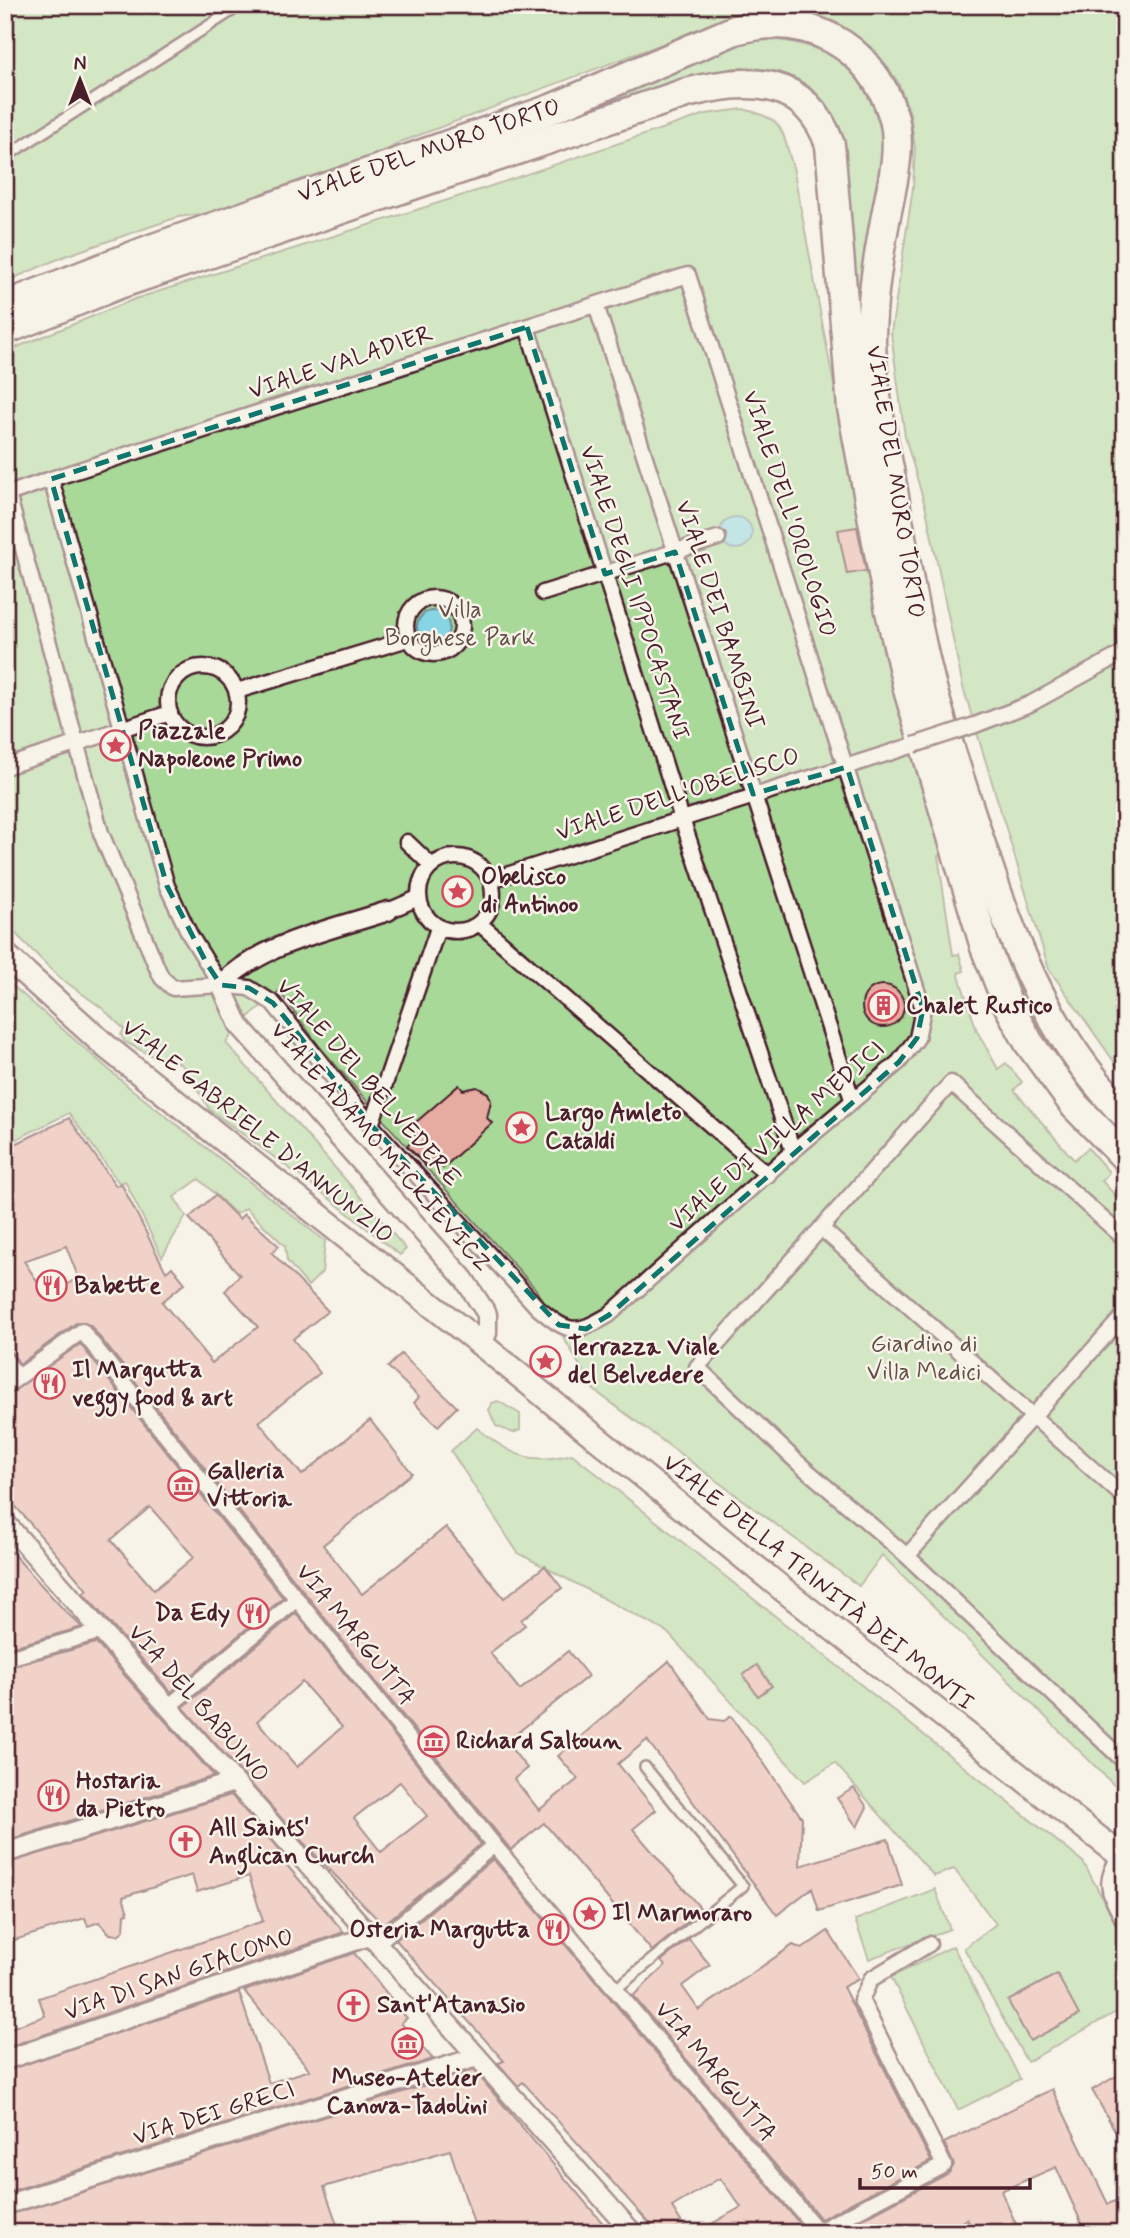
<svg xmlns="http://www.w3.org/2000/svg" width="1130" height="2238" font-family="Mynerve,sans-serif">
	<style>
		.green { fill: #a8d999; stroke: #797c62; stroke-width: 2 }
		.water { fill: #86d5e4; stroke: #6e8c9a; stroke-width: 2 }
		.building { fill: #e6aca2; stroke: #4a1f2b; stroke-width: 2; fill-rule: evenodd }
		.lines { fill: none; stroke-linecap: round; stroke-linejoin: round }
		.service-casing { stroke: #4a1f2b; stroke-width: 14 }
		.pedestrian-casing { stroke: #4a1f2b; stroke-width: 19 }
		.minor-casing { stroke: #4a1f2b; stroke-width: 23 }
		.tertiary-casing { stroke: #4a1f2b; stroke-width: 28 }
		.primary-casing { stroke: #4a1f2b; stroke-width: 33 }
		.service { stroke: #f7f3e8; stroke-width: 9 }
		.pedestrian { stroke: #f7f3e8; stroke-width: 14 }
		.minor { stroke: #f7f3e8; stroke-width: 18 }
		.tertiary { stroke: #f7f3e8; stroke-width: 23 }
		.primary { stroke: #f7f3e8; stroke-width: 28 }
		.pedestrian-bridge-casing { stroke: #4a1f2b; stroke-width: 19; stroke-linecap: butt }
		.pedestrian-bridge { stroke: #f7f3e8; stroke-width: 14 }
		.marked { fill: none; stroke: #0f766e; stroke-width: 5; stroke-dasharray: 14 9; stroke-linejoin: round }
		.labels { text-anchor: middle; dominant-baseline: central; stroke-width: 5; stroke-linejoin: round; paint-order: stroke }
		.street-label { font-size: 24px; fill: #4a1f2b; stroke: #f7f3e8 }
		.park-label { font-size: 24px; fill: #624e46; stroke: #f7f3e8 }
		.poi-label { font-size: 24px; font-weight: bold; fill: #4a1f2b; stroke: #f7f3e8; text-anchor: start }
	</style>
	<rect width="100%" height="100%" fill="#f7f3e8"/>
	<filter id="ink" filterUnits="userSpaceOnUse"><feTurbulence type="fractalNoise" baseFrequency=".0143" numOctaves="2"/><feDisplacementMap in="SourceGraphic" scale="14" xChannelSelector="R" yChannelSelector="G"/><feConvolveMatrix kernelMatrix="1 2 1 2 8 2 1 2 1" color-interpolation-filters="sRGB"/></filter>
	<g filter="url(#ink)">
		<g class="green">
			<path d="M5,5H1125V1077L1049,969L963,687L926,509L905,437L891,333L913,188L915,148L910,113L898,82L875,50L836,22L798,11L734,17L398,143L366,165L243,209L178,217L65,256L5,282Z"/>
			<path d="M765,39C836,43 869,74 884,143L856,336C854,299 852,262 851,224C847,139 839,63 733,68L538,130L720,51L742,42Z"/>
			<path d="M743,109C786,120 780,126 793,167L878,620L944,854L938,856L953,955L959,954L964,971L958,973L977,1031L998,1069L1006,1063L1022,1082L1014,1090L1074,1160L1088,1148L1109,1172L1102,1181L1125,1206V1796L882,1555L859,1586L594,1390L535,1288L384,1121L320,1047L279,991L239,1025L226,1043L406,1249L400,1255L320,1191L210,1110L183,1066L176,1061L154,1057L125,1042L121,1035L124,1029L102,1008L59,977L5,923V352L135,299L473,192L706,114Z"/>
			<path d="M5,979L130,1088L325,1241L322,1272L308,1286L287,1261L285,1246L246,1208L236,1214L199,1179L174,1197L186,1216L162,1257L125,1181L119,1183L69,1113L5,1145Z"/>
			<path d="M498,1401L520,1414V1430L513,1433L496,1426L489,1410L492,1403Z"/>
			<path d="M477,1428C510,1454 529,1466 572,1454L1083,1862L1125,1940V2007L1027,2062L964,1948L996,1924L954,1869L934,1876L835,1763L805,1782L667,1632L518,1553L451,1451Z"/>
			<path d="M935,1889L950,1929L869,1959L855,1920Z"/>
			<path d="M953,1946L1020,2079L958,2110L891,1977Z"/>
		</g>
		<g class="water">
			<circle cx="736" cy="533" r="16"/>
			<circle cx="433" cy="627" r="16"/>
		</g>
		<g class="building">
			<path d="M857,527L866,571L847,574L838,530Z"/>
			<circle cx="883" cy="1006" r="21"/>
			<path d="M459,1085L463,1090L477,1087L488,1093L491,1101L487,1118L492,1123L443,1168L434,1159L426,1166L407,1146L417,1138L408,1129Z"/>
			<path d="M69,1118L116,1186L121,1183L166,1272L172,1267L185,1283L162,1302L212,1363L258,1327L225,1291L240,1275L189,1218L215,1195L239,1219L244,1214L279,1246L272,1253L328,1311L293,1339L320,1373L259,1422L302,1475L370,1420L412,1473L323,1545L362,1594L446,1527L504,1598L545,1566L562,1588L521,1620L525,1625L490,1653L520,1690L568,1651L588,1676L506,1742L527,1768L514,1779L539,1810L578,1779L558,1756L669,1661L710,1719L724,1721L731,1716L802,1818L800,1866L888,1839L902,1885L819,1911L812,1888L777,1915L647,1740L618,1764L656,1810L633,1829L702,1910L652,1951L544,1823L511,1850L90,1325L76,1323L20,1364L12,1353L5,1350V1149ZM66,1246L78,1277L48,1298L24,1261Z"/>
			<path d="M80,1344L283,1598L171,1692L83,1593L87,1590L5,1494V1397ZM150,1507L194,1557L154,1590L111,1540Z"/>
			<path d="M401,1354L457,1407L438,1426L414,1403L419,1397L388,1367Z"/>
			<path d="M5,1545L64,1610L82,1627L5,1649Z"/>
			<path d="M296,1613L481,1844L383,1925L299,1838L183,1707ZM302,1682L342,1727L297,1767L257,1721ZM400,1782L427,1816L381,1852L354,1818Z"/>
			<path d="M96,1643L214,1776L5,1841V1668Z"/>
			<path d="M757,1665L772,1686L758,1696L743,1675Z"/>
			<path d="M854,1788L867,1807L857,1827L837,1798Z"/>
			<path d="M231,1795L282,1853L279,1856L344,1932L5,2048V2030L45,2016L39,1998L263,1921L249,1876L197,1892L192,1875L123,1897L128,1913L125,1914L124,1930L118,1935L110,1934L99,1922L88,1926L85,1918L5,1943V1864Z"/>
			<path d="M493,1859L806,2231L805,2233H696L741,2207L720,2178L672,2207L688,2233H658L523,2082L518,2086L498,2063L504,2061L396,1940Z"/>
			<path d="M828,1931L859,1979L843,1987L931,2161L821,2219L633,1996L665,1966L661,1961L689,1939L710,1965L682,1986L699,2010L793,1945L802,1949Z"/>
			<path d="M354,1953L407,2018L401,2023L433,2059L5,2193V2071L239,1992L269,2083L310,2070L244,1991Z"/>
			<path d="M1057,1974L1079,2015L1030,2041L1008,2001Z"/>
			<path d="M474,2070L611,2233H477L450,2150L324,2187L340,2233H5V2216Z"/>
			<path d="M1125,2071V2148L1092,2090Z"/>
			<path d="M1052,2089L1108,2204L1125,2197V2233H1086L1056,2167L1001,2191L1020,2233H974L967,2219L943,2233H836L949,2173L954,2165L944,2143Z"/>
		</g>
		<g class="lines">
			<defs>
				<g id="service">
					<path d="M5,157L241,5"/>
					<path d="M617,1988L743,1886L645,1767"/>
				</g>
				<g id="pedestrian">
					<path d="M596,305L852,1099"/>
					<path d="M527,327L682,819L793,1151"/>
					<path d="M51,479L167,886L190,935L221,985L249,988L273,1003L371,1125L538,1308C569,1334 575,1335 609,1315L793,1151L899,1062L917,1038L923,1009L688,275L51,479L8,494L101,833L158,970L162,978L173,988L221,985"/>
					<path d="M543,593L718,538"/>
					<circle cx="434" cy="626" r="28"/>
					<circle cx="203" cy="702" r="35"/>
					<path d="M237,691L408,639"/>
					<path d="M975,725L1030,704L1125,652"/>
					<path d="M5,767L170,713"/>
					<path d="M407,842L432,866"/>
					<circle cx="456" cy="894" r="37"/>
					<path d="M491,880L914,745"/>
					<path d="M388,911L418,898"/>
					<path d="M480,924L768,1175"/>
					<path d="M371,1125L438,928"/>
					<path d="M821,1228L1125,1498"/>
					<path d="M1125,1239L951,1083L697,1367L796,1461L907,1556L1125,1762"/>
					<path d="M5,1359L18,1377"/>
					<path d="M5,1387L82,1331L494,1845L818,2231"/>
					<path d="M907,1556L1125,1314"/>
					<path d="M5,1659L102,1631"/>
					<path d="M168,1707L297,1599"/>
					<path d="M376,1944L494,1845"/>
					<path d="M815,2233L944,2165L861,2000L871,1979L929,1944"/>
				</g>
				<g id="minor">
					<path d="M388,911C334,929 260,943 221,985L239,1025L464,1279L487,1314V1333L482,1345"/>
					<path d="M5,1522L633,2233"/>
					<path d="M5,1853L234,1782"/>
					<path d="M1122,1856C1104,1884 1111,1891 1125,1919"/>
					<path d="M5,2060L369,1936"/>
					<path d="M5,2205L477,2057"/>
				</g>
				<path id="tertiary" d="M5,955L108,1048L482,1345L780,1587L1125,1859"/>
				<g id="primary">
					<path d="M5,306L151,249L551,109L735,30C805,10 871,44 893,115C903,148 891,188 885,221C878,260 871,300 871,340C872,394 886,449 895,502C906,564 916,627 932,688C944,732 959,777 973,820C1008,929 1043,1032 1125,1114"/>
					<path d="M5,330L119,284L686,93C746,77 806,75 830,145L852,408L890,611L909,693L985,947L1007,1003L1029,1043L1075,1106L1125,1157"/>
				</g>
			</defs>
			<use href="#service" class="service-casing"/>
			<use href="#pedestrian" class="pedestrian-casing"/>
			<use href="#minor" class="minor-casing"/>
			<use href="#tertiary" class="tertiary-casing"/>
			<use href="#primary" class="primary-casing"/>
			<use href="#service" class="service"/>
			<use href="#pedestrian" class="pedestrian"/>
			<use href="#minor" class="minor"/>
			<use href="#tertiary" class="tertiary"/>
			<use href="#primary" class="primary"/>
			<defs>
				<path id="pedestrian-bridge" d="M914,745L975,725"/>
			</defs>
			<use href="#pedestrian-bridge" class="pedestrian-bridge-casing"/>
			<use href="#pedestrian-bridge" class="pedestrian-bridge"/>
		</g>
	</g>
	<path d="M0 0H1130V2238H0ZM527,327L605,574L675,552L753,794L847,767L923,1009L917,1038L899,1062L609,1315L586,1329L559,1325L371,1125L273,1003L249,988L221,985L207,964L167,886L51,479Z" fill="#f7f3e8" fill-opacity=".55" fill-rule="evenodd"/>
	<path class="marked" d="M527,327L605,574L675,552L753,794L847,767L923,1009L917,1038L899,1062L609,1315L586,1329L559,1325L371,1125L273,1003L249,988L221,985L207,964L167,886L51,479Z"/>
	<defs>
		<symbol id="sight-ring" viewBox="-11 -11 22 22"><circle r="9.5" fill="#f7f3e8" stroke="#d1495b" stroke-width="1.5"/><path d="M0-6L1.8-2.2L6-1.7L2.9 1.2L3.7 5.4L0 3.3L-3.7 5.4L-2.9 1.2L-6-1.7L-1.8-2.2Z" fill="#d1495b"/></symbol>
		<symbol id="building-ring" viewBox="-11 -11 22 22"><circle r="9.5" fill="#f7f3e8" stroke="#d1495b" stroke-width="1.5"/><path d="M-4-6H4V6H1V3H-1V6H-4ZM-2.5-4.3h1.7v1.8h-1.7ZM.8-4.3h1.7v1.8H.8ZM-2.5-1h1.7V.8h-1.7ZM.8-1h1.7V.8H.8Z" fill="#d1495b"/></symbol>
		<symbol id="restaurant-ring" viewBox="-11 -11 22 22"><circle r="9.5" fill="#f7f3e8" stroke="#d1495b" stroke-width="1.5"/><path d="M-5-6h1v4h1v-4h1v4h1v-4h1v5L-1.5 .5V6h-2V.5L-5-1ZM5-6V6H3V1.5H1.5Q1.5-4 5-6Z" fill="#d1495b"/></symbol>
		<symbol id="museum-ring" viewBox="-11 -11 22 22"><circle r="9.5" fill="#f7f3e8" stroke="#d1495b" stroke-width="1.5"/><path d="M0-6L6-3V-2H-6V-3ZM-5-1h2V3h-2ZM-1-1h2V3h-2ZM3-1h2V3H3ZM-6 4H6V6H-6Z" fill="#d1495b"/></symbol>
		<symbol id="church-ring" viewBox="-11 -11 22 22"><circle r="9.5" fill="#f7f3e8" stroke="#d1495b" stroke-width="1.5"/><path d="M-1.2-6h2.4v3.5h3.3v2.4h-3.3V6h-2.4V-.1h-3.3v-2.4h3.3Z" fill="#d1495b"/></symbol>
	</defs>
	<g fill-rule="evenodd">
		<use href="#sight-ring" x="98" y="728" width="35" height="35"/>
		<use href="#sight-ring" x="440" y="874" width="35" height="35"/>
		<use href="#building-ring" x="866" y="988" width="35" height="35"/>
		<use href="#sight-ring" x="504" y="1110" width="35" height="35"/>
		<use href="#restaurant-ring" x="34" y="1268" width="35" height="35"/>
		<use href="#sight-ring" x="528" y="1344" width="35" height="35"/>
		<use href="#restaurant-ring" x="32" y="1366" width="35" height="35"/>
		<use href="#museum-ring" x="166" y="1468" width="35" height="35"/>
		<use href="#restaurant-ring" x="236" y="1596" width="35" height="35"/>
		<use href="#museum-ring" x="416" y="1724" width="35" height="35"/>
		<use href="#restaurant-ring" x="36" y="1778" width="35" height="35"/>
		<use href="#church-ring" x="168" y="1824" width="35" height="35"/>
		<use href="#sight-ring" x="572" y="1896" width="35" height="35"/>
		<use href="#restaurant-ring" x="536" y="1912" width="35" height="35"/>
		<use href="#church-ring" x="336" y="1988" width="35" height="35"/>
		<use href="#museum-ring" x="390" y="2026" width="35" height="35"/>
	</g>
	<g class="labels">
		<g class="street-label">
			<text transform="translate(429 151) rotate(-19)">VIALE DEL MURO TORTO</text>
			<text transform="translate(341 363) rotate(-18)">VIALE VALADIER</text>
			<text transform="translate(895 482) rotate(81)">VIALE DEL MURO TORTO</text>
			<text transform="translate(789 514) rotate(72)">VIALE DELL'OROLOGIO</text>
			<text transform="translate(634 593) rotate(72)">VIALE DEGLI IPPOCASTANI</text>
			<text transform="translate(719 615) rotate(72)">VIALE DEI BAMBINI</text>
			<text transform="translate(678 795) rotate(-18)">VIALE DELL'OBELISCO</text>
			<text transform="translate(368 1083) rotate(49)">VIALE DEL BELVEDERE</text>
			<text transform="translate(257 1132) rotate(39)">VIALE GABRIELE D'ANNUNZIO</text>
			<text transform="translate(777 1137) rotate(-41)">VIALE DI VILLA MEDICI</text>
			<text transform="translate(380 1147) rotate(49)">VIALE ADAMO MICKIEVICZ</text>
			<text transform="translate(818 1583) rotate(39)">VIALE DELLA TRINITÀ DEI MONTI</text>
			<text transform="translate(355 1635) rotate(51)">VIA MARGUTTA</text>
			<text transform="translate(198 1704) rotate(49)">VIA DEL BABUINO</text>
			<text transform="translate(179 1975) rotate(-19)">VIA DI SAN GIACOMO</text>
			<text transform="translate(715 2072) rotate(50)">VIA MARGUTTA</text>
			<text transform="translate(214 2114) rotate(-17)">VIA DEI GRECI</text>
		</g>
		<g class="park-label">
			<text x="460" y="610">Villa<tspan x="460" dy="28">Borghese Park</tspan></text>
			<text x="924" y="1344">Giardino di<tspan x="924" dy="28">Villa Medici</tspan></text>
		</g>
		<g class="poi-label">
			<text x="138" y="731">Piazzale<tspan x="138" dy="28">Napoleone Primo</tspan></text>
			<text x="481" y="877">Obelisco<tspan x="481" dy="28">di Antinoo</tspan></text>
			<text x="906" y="1006">Chalet Rustico</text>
			<text x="545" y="1113">Largo Amleto<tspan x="545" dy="28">Cataldi</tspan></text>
			<text x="74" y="1286">Babette</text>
			<text x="568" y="1347">Terrazza Viale<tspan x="568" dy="28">del Belvedere</tspan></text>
			<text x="72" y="1370">Il Margutta<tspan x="72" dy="28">veggy food &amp; art</tspan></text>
			<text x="207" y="1471">Galleria<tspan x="207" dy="28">Vittoria</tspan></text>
			<text x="230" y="1613" text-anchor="end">Da Edy</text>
			<text x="456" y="1741">Richard Saltoun</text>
			<text x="76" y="1781">Hostaria<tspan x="76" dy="28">da Pietro</tspan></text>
			<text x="209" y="1828">All Saints'<tspan x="209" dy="28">Anglican Church</tspan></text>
			<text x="612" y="1913">Il Marmoraro</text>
			<text x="530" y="1930" text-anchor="end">Osteria Margutta</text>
			<text x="377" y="2005">Sant'Atanasio</text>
			<text x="407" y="2078" text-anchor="middle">Museo-Atelier<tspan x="407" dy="28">Canova-Tadolini</tspan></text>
		</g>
	</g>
	<rect width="1130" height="2238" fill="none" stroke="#f7f3e8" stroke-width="28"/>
	<rect x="14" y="14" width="1102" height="2210" fill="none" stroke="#4a1f2b" stroke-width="2.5" filter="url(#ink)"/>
	<g transform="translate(80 80)" stroke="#f7f3e8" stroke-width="5" paint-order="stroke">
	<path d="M0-5L12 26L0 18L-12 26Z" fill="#4a1f2b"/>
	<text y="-10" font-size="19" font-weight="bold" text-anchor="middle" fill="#4a1f2b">N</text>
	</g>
	<path d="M860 2178v10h170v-10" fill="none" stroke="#4a1f2b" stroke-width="3.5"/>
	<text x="871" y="2178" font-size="21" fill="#4a1f2b" stroke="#f7f3e8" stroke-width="5" paint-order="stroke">50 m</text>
</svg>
